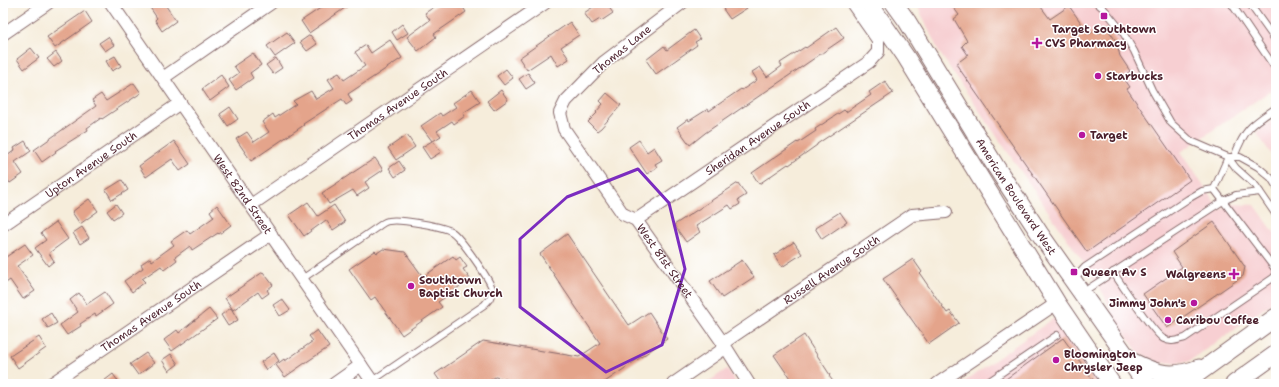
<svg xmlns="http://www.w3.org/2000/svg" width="1279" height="387" font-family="'Shantell Sans',sans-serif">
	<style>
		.built { fill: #f7cfd2 }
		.building { fill: #e4a48b }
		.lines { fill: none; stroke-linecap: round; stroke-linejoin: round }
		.service-casing { stroke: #866769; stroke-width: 8 }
		.minor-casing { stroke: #866769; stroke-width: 14 }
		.secondary-casing { stroke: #866769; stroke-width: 19 }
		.service { stroke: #fff; stroke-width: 6 }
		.minor { stroke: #fff; stroke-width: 12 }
		.secondary { stroke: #fff; stroke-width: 17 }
		.marked { fill: none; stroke: #7b2cbf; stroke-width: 3; stroke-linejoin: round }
		.poi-dot { fill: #b5179e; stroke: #fff; stroke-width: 1.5 }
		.labels { text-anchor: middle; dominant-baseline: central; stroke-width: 3; stroke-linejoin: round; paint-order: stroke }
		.poi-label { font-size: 11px; font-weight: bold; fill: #4a1f2b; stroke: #fff; text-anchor: start }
		.street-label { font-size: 11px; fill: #4a1f2b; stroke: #fff }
	</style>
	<rect width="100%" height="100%" fill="#fff"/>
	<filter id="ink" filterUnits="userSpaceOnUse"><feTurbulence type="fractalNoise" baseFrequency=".025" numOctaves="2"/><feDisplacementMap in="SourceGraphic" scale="8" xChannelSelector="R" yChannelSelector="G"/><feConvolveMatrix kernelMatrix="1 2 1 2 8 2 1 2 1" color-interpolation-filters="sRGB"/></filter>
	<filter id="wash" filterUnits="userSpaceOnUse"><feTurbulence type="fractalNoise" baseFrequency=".012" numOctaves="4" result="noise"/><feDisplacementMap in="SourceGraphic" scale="16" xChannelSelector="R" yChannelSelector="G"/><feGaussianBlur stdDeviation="0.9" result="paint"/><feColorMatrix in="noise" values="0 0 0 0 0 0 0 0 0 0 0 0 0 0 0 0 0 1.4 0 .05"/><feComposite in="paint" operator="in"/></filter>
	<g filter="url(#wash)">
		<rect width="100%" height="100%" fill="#f6eddb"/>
		<g class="built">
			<path d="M916,3H1276V87L1181,152L1220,210L1230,204L1255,205L1276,235V300L1188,362L1159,363L1138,352L1115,320L1104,295L1083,262L939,52Z"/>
			<path d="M1276,118V161L1256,132Z"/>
			<path d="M1054,318L1101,384H961Z"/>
			<path d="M727,369L737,384H705Z"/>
		</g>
		<g id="blocks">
			<g class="building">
				<path d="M147,3H164L176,21L162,31L155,20L157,18Z"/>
				<path d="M328,3H352L309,33L301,21Z"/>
				<path d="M440,3H460L466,12L434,34L436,37L418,51L407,37L430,20L425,13Z"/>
				<path d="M599,3H606L613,13L601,21L600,19L592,24L584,13Z"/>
				<path d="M732,3H743L747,8L730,19L723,9Z"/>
				<path d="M950,3H1038L1050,19L1069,6L1089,34L1096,30L1099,33L1107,28L1116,41L1120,56L1130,71L1123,77L1130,87L1127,89L1190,180L1087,252L956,64L968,55L962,46L967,41L954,19L959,15Z"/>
				<path d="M85,11L92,22L55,48L47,37Z"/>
				<path d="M570,22L579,35L561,47L569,59L558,66L551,54L527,70L519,58Z"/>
				<path d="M402,24L408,33L397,40L392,32Z"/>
				<path d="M836,27L844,38L705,133L690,145L677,127L688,119L689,121L708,109L709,111L741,89L742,90L757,80L752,72L760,67L767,77L782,66L780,63L805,47L806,48Z"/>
				<path d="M694,30L700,39L695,42L697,45L656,74L646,60L664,46L667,50Z"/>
				<path d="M287,32L295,43L275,57L267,46Z"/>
				<path d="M310,35L317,44L307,51L300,42Z"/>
				<path d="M108,37L114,45L105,51L99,43Z"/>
				<path d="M390,40L402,58L348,94L352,101L346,105L342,99L303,124L304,125L251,161L236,139L247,132L254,142L269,132L262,122L273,114L275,118L296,104L293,101L311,91L316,99L334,88L328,79L339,73L344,80L365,66L355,52L366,45L371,53Z"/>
				<path d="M31,48L39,58L24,69L17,59Z"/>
				<path d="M56,52L62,61L54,67L47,59Z"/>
				<path d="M253,53L261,65L250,73L253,78L236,90L229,80L239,73L234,66Z"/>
				<path d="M115,56L121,66L112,71L106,61Z"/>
				<path d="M276,58L282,68L273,74L266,65Z"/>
				<path d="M506,69L513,78L504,85L497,76Z"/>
				<path d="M528,73L535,83L526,89L519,79Z"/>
				<path d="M221,75L229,87L210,101L202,89Z"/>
				<path d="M885,81L893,93L817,144V145L789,165L788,164L759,184L752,173L797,142L798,143L816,131L815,129L844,110L846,112L871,95L869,92Z"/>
				<path d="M134,83L141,93L102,119L101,118L87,128L88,130L55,151L56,152L42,162L34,150L96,106L92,100L101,94L106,101Z"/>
				<path d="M472,90L480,102L463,113L465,116L454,124L452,121L437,131L441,136L433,141L441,152L430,159L422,147L432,141L421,126L440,113L442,116L456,107L453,103Z"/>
				<path d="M501,90L508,100L494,110L487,101Z"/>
				<path d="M607,93L621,105L601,128L597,131L588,122L597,113L596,112L603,104L600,101Z"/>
				<path d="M230,107L238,119L228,126L220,114Z"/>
				<path d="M407,135L415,147L396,160L388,148Z"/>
				<path d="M639,140L647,152L654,147L662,160L655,164L657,167L647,174L629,147Z"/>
				<path d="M25,141L31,151L15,162L23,174L10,183L3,174V159L15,150L14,148Z"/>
				<path d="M174,141L190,164L180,171L172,159L146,177L139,166Z"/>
				<path d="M375,158L383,170L365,182L369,188L357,196L353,190L329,204L322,193Z"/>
				<path d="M399,161L405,170L395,177L389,168Z"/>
				<path d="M122,180L128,190L112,200L106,190Z"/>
				<path d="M738,183L746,195L738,200L740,204L732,209L729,205L696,226L700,232L686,242L674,225Z"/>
				<path d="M89,199L98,211L80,224L72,212Z"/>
				<path d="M308,202L318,216L334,205L345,222L333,230L326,220L304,236L289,215Z"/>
				<path d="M116,204L122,213L113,219L107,211Z"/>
				<path d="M217,205L231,225L219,234L218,233L192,250L190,246L175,257L177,260L164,270L161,266L142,279L145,282L132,292L124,281L143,268L141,264L150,258L152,261L174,245L171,241L187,230L190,234L214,217L210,211Z"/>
				<path d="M840,212L847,222L822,239L815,228Z"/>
				<path d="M56,222L68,239L49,253L54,261L48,266L35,248L46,240L41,233Z"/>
				<path d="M1214,222L1245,267L1243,276L1167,328L1143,294L1182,267L1172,252Z"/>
				<path d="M82,227L89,238L80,244L73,233Z"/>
				<path d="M567,234L629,325L649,312L667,339L602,384H530L495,377L485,384H442L435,374L483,341L579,357L600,343L540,254Z"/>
				<path d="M794,242L802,254L782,267L774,255Z"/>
				<path d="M25,244L33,255L17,266L35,291L23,299L10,280L3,285V259Z"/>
				<path d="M383,249L405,252L423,277L453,256L456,260L460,257L467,267L463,269L470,279L438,302L442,307L402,335L375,297L371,300L349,269L375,251L377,253Z"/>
				<path d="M913,259L922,272L920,274L947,313L950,311L959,323L929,344L883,279Z"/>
				<path d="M742,260L754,277L722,298L710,281Z"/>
				<path d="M263,272L273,285L267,290L269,293L262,298L258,292L233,310L225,298Z"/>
				<path d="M105,292L113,304L96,316L95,314L80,324L81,326L67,335L60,325L78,312L70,300L79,293L87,304Z"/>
				<path d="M282,299L290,310L280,316L273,305Z"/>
				<path d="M231,308L238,320L228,326L221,315Z"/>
				<path d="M209,309L217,319L172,351L164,340L177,330L179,333Z"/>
				<path d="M51,313L57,323L48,328L42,319Z"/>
				<path d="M317,330L329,347L305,363L285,377L276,365L284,359L285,361L313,341L309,336Z"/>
				<path d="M804,335L830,375L829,376L835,384H794L774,355Z"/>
				<path d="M39,337L46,348L18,368L10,356Z"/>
				<path d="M1063,338L1096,384H999Z"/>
				<path d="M146,353L154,363L138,375L130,364Z"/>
				<path d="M274,353L279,361L266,370L261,362Z"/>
				<path d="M171,354L178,364L169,371L162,360Z"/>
				<path d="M113,374L120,384H100Z"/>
			</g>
		</g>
	</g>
	<g filter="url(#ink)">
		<use href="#blocks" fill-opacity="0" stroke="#866769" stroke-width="1"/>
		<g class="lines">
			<defs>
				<g id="service">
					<path d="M1097,3L1105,10L1122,31L1134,51L1152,90L1171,123L1191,141L1228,157H1240L1258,167L1271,178L1276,186"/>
					<path d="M1231,3L1273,65L1276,63"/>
					<path d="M1249,3L1276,41"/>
					<path d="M1228,157L1236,168L1256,186L1276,215"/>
					<path d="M1234,157C1245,128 1251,125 1276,108"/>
					<path d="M1113,272C1121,284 1155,335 1164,339C1171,343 1177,340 1185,338L1273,278L1276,275L1275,269L1214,189L1228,157"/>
					<path d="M302,279L379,226C382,224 385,221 389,221C399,219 444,226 452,232C460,237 491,281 492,289C492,297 489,300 484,305L372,381"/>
					<path d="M1074,279L1085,267L1188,199L1202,191L1214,189"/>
					<path d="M1083,292L1223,201L1236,195L1260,192"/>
					<path d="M985,384L1057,335"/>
				</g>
				<g id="minor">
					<path id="s1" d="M111,3L374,384"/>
					<path id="s2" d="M682,3L604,62L566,101L560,113L564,129L623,214L636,220L723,343L749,384"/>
					<path d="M3,34L48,3"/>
					<path d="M163,78L271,3"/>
					<path id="s3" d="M251,205L545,3"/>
					<path id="s4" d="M636,220L869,62L878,52V40L852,3"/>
					<path id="s5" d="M3,225L180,103"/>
					<path id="s6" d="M723,343L912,215L946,212"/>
					<path id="s7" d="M51,384L271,234"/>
					<path d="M334,384L361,365"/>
					<path d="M673,384L725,348"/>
					<path d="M937,384L1057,303"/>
				</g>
				<g id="secondary">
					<path d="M869,3L906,57L1057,303L1112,384"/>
					<path id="s8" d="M894,3L907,21L996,167L1040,234L1146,384"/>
					<path d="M1131,361C1157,374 1171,379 1199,368"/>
					<path d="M1183,384L1276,317"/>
					<path d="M1234,384L1276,354"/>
				</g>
			</defs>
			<use href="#service" class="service-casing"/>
			<use href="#minor" class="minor-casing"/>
			<use href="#secondary" class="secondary-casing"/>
			<use href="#service" class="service"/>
			<use href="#minor" class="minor"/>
			<use href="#secondary" class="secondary"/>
		</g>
	</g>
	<path class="marked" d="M638,169L669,203L685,269L662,345L606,372L520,307V239L567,197Z"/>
	<g class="poi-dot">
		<rect x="1100" y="12" width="8" height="8" rx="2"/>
		<path d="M1035 37h4v4h4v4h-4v4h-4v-4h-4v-4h4z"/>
		<circle cx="1098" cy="76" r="4"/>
		<circle cx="1082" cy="135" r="4"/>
		<rect x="1070" y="268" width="8" height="8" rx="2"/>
		<path d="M1232 268h4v4h4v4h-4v4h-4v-4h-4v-4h4z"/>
		<circle cx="411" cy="286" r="4"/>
		<circle cx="1194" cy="303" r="4"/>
		<circle cx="1168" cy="320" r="4"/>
		<circle cx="1056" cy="360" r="4"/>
	</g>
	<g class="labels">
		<g class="poi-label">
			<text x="1104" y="29" text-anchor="middle">Target Southtown</text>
			<text x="1045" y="43">CVS Pharmacy</text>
			<text x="1106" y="76">Starbucks</text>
			<text x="1090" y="135">Target</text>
			<text x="1082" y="272">Queen Av S</text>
			<text x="1226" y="274" text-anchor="end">Walgreens</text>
			<text x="419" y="280">Southtown<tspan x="419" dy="13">Baptist Church</tspan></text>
			<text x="1186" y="303" text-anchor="end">Jimmy John's</text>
			<text x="1176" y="320">Caribou Coffee</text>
			<text x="1064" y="354">Bloomington<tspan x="1064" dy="13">Chrysler Jeep</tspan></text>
		</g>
		<g class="street-label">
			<text transform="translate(622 50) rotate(-39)">Thomas Lane</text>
			<text stroke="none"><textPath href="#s3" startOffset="178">Thomas Avenue South</textPath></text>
			<text stroke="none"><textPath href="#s4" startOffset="147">Sheridan Avenue South</textPath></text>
			<text stroke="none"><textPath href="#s5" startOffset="107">Upton Avenue South</textPath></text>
			<text stroke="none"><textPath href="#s1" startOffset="232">West 82nd Street</textPath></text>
			<text stroke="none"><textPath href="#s8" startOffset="229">American Boulevard West</textPath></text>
			<text stroke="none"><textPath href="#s2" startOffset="350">West 81st Street</textPath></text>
			<text stroke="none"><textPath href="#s6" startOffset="131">Russell Avenue South</textPath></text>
			<text stroke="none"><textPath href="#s7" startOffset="121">Thomas Avenue South</textPath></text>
		</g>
	</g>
	<rect width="1279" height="387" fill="none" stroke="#fff" stroke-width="16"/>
</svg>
